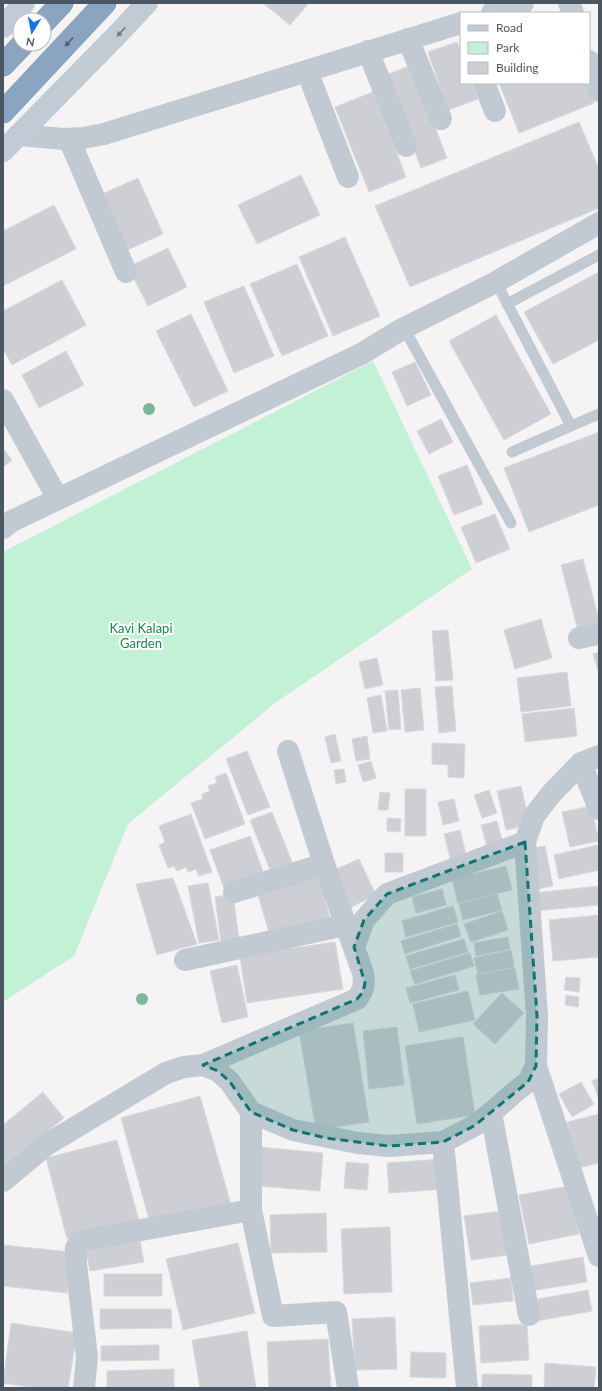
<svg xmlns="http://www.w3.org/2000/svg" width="602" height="1391" font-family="Lato,sans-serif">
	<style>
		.green { fill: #c3f1d5 }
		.building { fill: #cdcfd5; stroke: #d7d9de }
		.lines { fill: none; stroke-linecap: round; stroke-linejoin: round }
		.highway-casing { stroke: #7690ad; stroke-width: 23 }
		.lane { stroke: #c1cad2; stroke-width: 11 }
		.street { stroke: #c1cad2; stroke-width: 22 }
		.secondary { stroke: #c1cbd6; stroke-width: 22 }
		.highway { stroke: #8ba5c1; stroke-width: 22 }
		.tree { fill: #7bb799 }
		.oneway { fill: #6e7984 }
		.oneway2 { fill: #505e6b }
		.marked { fill: #0f766e; fill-opacity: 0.2; stroke: #0f766e; stroke-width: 3; stroke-dasharray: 8 5; stroke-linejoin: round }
		.labels { text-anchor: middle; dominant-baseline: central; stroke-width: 4; stroke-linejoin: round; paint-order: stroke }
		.park-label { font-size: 13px; fill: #17864f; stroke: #fff }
	</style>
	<rect width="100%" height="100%" fill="#f5f3f3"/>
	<path class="green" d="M373,361L472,569L275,703L128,824L74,956L3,1002V552Z"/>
	<g class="building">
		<path d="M263,3H309L290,25Z"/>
		<path d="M457,42L461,52V83H472L478,99L448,110L428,52Z"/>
		<path d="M411,65L447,158L421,168L386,75Z"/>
		<path d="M499,83H586L594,103L519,133Z"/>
		<path d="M373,92L406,177L369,192L335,107Z"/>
		<path d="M579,122L599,169V208L410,287L375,206Z"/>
		<path d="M301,175L320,215L257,244L238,205Z"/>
		<path d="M138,178L163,234L125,251L100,195Z"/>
		<path d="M54,205L76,249L3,286V231Z"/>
		<path d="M345,237L380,316L333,336L299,257Z"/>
		<path d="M168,248L187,287L148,306L128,267Z"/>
		<path d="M297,264L328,336L282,356L250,284Z"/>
		<path d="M599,272V340L553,364L524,312Z"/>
		<path d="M62,280L86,325L12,365L3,349V311Z"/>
		<path d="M244,286L274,356L234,373L204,302Z"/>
		<path d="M191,314L228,391L194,407L156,331Z"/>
		<path d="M496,315L551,414L504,440L449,341Z"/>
		<path d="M66,351L84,385L39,408L22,375Z"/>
		<path d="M415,362L431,395L407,406L392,372Z"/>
		<path d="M441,419L453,442L429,454L417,431Z"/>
		<path d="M599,432V505L529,532L504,468Z"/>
		<path d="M3,448L12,460L3,467Z"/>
		<path d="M467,465L483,504L454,515L438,476Z"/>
		<path d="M495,514L510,549L476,563L461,527Z"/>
		<path d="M583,559L599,620V630L579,635L561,565Z"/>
		<path d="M541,619L552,658L515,669L504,630Z"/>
		<path d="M448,630L453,680L436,681L432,631Z"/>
		<path d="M599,652V674L593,654Z"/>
		<path d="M377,658L383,685L365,689L359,662Z"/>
		<path d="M567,672L571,706L521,712L517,678Z"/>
		<path d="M452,686L456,731L439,733L435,687Z"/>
		<path d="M420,688L424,730L405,732L401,690Z"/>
		<path d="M398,690L401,729L389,730L385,691Z"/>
		<path d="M381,695L387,731L373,733L367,698Z"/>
		<path d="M574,708L577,736L525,742L522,714Z"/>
		<path d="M335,734L341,761L331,763L325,737Z"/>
		<path d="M367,736L370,759L356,761L352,739Z"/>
		<path d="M432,743L465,744L464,778L448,777V765L432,764Z"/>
		<path d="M247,751L270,807L248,815L226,759Z"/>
		<path d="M371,761L376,778L363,782L358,765Z"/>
		<path d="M344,769L346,782L336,784L334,770Z"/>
		<path d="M226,773L245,824L205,839L191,803L203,799L202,794L210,791L208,786L217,783L215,777Z"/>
		<path d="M521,786L530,825L506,830L497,791Z"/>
		<rect x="405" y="789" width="21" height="47"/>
		<path d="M489,790L497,813L482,818L474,795Z"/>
		<path d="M380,792L390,793L388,810H378Z"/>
		<path d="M454,799L459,821L443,825L438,802Z"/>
		<path d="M591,806L599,841L570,847L562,812Z"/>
		<path d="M272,812L294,867L272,875L250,820Z"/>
		<path d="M191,814L212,872L199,876L196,869L188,872L186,867L177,871L174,866L168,868L159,845L165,842L159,826Z"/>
		<path d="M387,818L401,819L400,832L387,831Z"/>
		<path d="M497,821L504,847L488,851L481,825Z"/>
		<path d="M460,830L467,858L451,862L444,834Z"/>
		<path d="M250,836L264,874L224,888L210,850Z"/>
		<path d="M598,845L599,870L559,879L554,855Z"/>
		<path d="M545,846L553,886L537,889L529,849Z"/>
		<rect x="385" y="853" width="18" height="19"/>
		<path d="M359,859L376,895L347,909L330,872Z"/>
		<path d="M506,866L512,890L458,903L452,879Z"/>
		<path d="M317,873L330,918L270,936L257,891Z"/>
		<path d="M173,878L197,944L157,955L136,884Z"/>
		<path d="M208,883L219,940L199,943L188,886Z"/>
		<path d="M599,886V905L535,911L534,893Z"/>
		<path d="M442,889L446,905L416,913L412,897Z"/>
		<path d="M233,894L239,939L221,942L215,897Z"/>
		<path d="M497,894L502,910L463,920L459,904Z"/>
		<path d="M453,906L458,922L406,937L402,921Z"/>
		<path d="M502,911L508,930L471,942L464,924Z"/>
		<path d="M599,915V957L553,961L549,920Z"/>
		<path d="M457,924L461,936L405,954L401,941Z"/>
		<path d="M508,937L510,949L476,956L474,943Z"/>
		<path d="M464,939L468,952L410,969L406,956Z"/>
		<path d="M335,942L343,989L247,1003L240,956Z"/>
		<path d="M511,950L514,967L478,974L474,958Z"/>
		<path d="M470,953L474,966L415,984L410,971Z"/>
		<path d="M237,965L248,1017L222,1023L210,971Z"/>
		<path d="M515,968L519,989L480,995L476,975Z"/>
		<path d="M455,975L459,990L410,1003L406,988Z"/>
		<path d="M566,977L580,978L579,992L564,990Z"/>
		<path d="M468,991L475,1020L419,1032L413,1004Z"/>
		<path d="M502,993L524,1013L495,1044L473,1024Z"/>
		<path d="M566,995L579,997L578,1007L565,1005Z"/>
		<path d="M353,1023L369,1122L316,1130L299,1031Z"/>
		<path d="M397,1027L404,1085L369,1089L363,1031Z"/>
		<path d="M463,1037L475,1115L417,1124L405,1046Z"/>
		<path d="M599,1078V1099L592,1081Z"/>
		<path d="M581,1082L594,1104L572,1117L559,1094Z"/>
		<path d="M43,1092L64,1118L3,1167V1125Z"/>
		<path d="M200,1096L231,1205L150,1223L121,1118Z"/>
		<path d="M599,1114V1163L578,1168L567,1122Z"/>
		<path d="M117,1140L139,1221L67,1239L46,1158Z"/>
		<path d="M260,1147L323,1153L320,1191L257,1186Z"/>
		<path d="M443,1159L445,1189L389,1193L387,1163Z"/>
		<path d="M346,1162L369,1164L367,1190L344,1188Z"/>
		<path d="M569,1186L579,1234L529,1244L519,1195Z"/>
		<path d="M501,1211L508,1255L471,1260L464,1216Z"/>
		<path d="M326,1213L327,1252L271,1253L270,1215Z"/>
		<path d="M390,1227L392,1292L344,1294L341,1229Z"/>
		<path d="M140,1241L144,1262L90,1271L86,1250Z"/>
		<path d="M238,1243L255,1313L183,1330L166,1259Z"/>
		<path d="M3,1245L71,1252L67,1293L3,1286Z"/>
		<path d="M583,1257L587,1282L530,1291L526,1267Z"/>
		<rect x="104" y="1274" width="58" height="22"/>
		<path d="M511,1278L513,1301L473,1305L470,1283Z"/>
		<path d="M588,1290L592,1311L537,1321L533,1300Z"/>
		<path d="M100,1309H171L172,1328L100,1329Z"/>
		<path d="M395,1317L397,1369L355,1370L352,1319Z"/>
		<path d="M11,1323L77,1333L68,1388H37L3,1383Z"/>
		<path d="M527,1324L529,1360L481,1363L479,1326Z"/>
		<path d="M247,1331L256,1388H200L192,1340Z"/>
		<path d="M328,1339L331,1388H269L267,1342Z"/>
		<path d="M159,1345V1360L101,1361V1346Z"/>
		<path d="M411,1352L446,1353V1378L410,1377Z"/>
		<path d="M545,1363L596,1367L594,1388H544Z"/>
		<path d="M174,1369V1388H107V1371Z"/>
		<path d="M482,1374L532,1375V1388H482Z"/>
	</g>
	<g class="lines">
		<defs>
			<g id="highway">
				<path d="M44,22L62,3"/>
				<path d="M3,65L23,44"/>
				<path d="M3,112L105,3"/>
			</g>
		</defs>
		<use href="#highway" class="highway-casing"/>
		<g class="lane">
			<path d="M496,282L571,426L599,414"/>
			<path d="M507,304L599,255"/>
			<path d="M404,328L511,523"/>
			<path d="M512,452L571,426"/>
		</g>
		<g class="street">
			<path d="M569,3L573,13"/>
			<path d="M492,13L523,3"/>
			<path d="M408,39L441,119"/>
			<path d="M368,51L406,146"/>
			<path d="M589,61L599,91"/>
			<path d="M307,71L348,177"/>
			<path d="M484,83L495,111"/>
			<path d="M19,135L64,139L83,138L104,134L461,23"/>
			<path d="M69,139L126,272"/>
			<path d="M3,400L58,499"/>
			<path d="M3,528L12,521L58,499L361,354L404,328L496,282L599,223"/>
			<path d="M579,638L599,634"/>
			<path d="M581,763L599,809"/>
			<path d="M234,892L324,864"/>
			<path d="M354,947L364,920L387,894L525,842"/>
			<path d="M185,960L345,925"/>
			<path d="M203,1065L357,999C364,990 365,984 363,973L324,864L288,751"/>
			<path d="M536,1066L599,1256"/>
			<path d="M251,1112V1210L273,1316L336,1312L348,1388"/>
			<path d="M491,1113L529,1315"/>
			<path d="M443,1142L467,1388"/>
			<path d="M3,1181L46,1145L166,1073L184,1067L203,1065L218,1071L230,1082L251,1112L293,1130L358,1143L388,1146L443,1142L474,1126L491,1113L516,1091L528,1082L536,1066L537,1016L525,842L534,816L551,794L581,763L599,756"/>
			<path d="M84,1388L87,1357L76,1264V1248L81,1241L251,1210"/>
		</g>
		<g class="secondary">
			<path d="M3,27L24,3"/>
			<path d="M3,151L115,37L147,3"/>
		</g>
		<use href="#highway" class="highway"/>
	</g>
	<g class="tree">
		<circle cx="149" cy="409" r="6"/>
		<circle cx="142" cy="999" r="6"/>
	</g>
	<defs><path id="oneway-solid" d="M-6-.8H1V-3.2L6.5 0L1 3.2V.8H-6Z"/></defs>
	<use class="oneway" href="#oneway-solid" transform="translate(121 32) rotate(133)"/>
	<use class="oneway2" href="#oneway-solid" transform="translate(69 42) rotate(133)"/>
	<path class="marked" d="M525,842L537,1016L536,1066L528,1082L474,1126L443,1142L388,1146L326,1138L293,1130L251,1112L230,1082L218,1071L203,1065L357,999L363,992L365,983L354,947L364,920L387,894Z"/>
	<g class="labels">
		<g class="park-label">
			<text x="141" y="628">Kavi Kalapi<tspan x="141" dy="15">Garden</tspan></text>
		</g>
	</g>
	<rect width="602" height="1391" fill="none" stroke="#4a5661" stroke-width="8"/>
	<rect x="460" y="12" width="130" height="72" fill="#ffffff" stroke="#b7bbc0"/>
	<rect x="468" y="25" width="20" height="6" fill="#c1cbd6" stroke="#b7bbc0"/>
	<text x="496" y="32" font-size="12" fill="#4a5661">Road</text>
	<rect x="468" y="42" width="20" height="12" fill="#c3f1d5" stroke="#b7bbc0"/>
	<text x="496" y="52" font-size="12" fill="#4a5661">Park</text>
	<rect x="468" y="62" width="20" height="12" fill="#cdcfd5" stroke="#b7bbc0"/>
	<text x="496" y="72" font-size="12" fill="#4a5661">Building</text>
	<g transform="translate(32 32) rotate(190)"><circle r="19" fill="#ffffff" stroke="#b7bbc0"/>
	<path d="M0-3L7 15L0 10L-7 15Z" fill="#1a73e8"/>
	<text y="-6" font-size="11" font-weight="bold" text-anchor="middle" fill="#4a5661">N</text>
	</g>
</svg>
